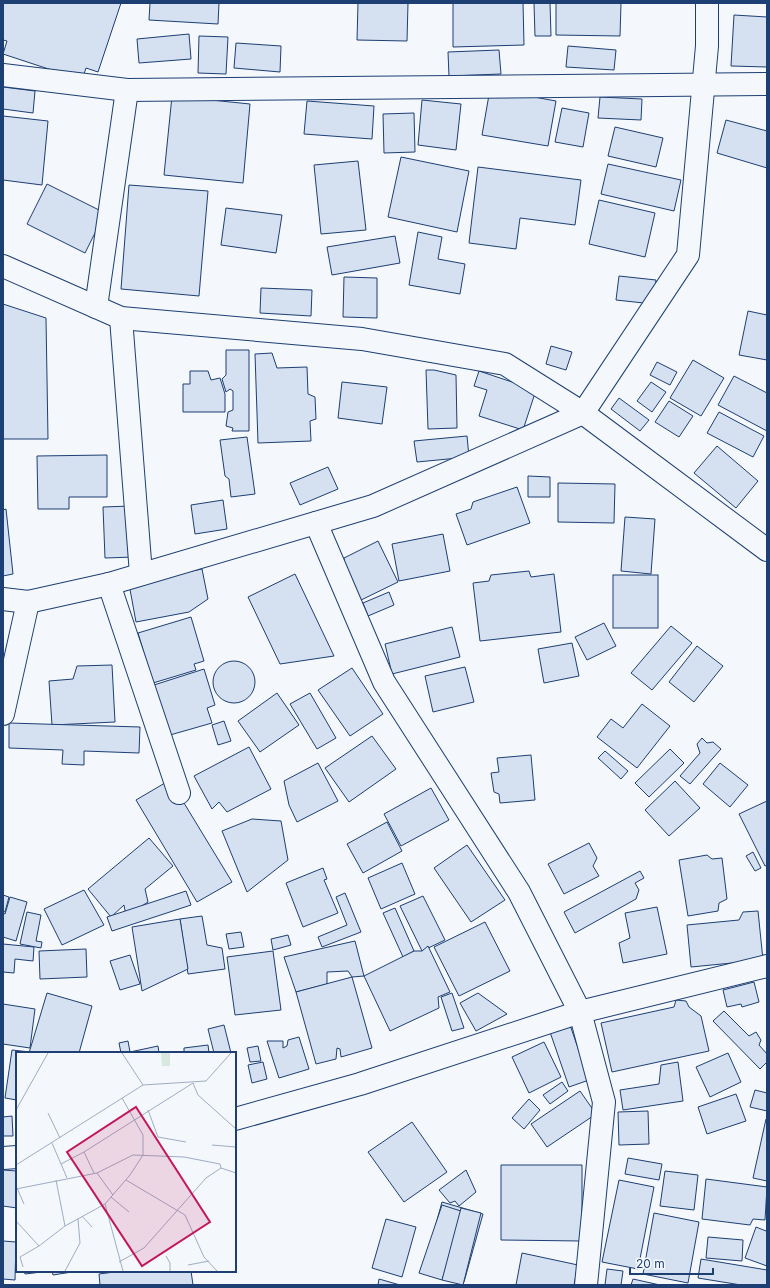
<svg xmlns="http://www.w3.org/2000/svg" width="770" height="1288" font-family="Inter,sans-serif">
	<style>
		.building { fill: #d5e0f0; stroke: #1d3f73 }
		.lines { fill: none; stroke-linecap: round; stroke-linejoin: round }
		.minor-casing { stroke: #1d3f73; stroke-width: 24 }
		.minor { stroke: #f4f7fb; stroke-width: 22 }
		.inset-road { fill: none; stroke: #9eadc5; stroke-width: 1 }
		.view { fill: #c2185b; fill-opacity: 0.15; stroke: #c2185b; stroke-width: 2 }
		.inset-edge { fill: none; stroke: #1d3f73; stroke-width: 2 }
	</style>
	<rect width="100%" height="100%" fill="#f4f7fb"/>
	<g class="building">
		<path d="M3,3H121L98,72L86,68L82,80L3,54L7,41L3,40Z"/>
		<path d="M150,3H219L218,24L149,20Z"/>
		<path d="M358,3H408L407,41L357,40Z"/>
		<path d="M453,3H523L524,45L453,47Z"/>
		<path d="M534,3H550L551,36H535Z"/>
		<path d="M556,3H621L620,36L556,35Z"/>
		<path d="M734,15L767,17V67L731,66Z"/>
		<path d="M189,34L191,59L139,63L137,39Z"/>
		<path d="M199,36L228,37L226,74L198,73Z"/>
		<path d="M236,43L281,46L280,72L234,68Z"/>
		<path d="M568,46L616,50L614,70L566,67Z"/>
		<path d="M499,50L501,74L449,76L448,52Z"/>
		<path d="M3,87L35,91L33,113L3,109Z"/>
		<path d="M490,89L556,101L548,146L482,135Z"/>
		<path d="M172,96L250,104L243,183L164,175Z"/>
		<path d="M600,97L642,99L641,120L598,118Z"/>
		<path d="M422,100L461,104L456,150L418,145Z"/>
		<path d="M307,101L374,106L372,139L304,134Z"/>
		<path d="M562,108L589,113L583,147L555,142Z"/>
		<path d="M414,113L415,152L384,153L383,114Z"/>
		<path d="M3,116L48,121L42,185L3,180Z"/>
		<path d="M726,120L767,131V168L717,153Z"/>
		<path d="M615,127L663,138L656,167L608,156Z"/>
		<path d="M401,157L469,171L457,232L388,217Z"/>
		<path d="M358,161L366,230L321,234L314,165Z"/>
		<path d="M608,164L681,180L674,211L601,194Z"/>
		<path d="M478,167L581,180L575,225L520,218L516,249L469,243Z"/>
		<path d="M47,184L105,213L85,253L27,224Z"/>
		<path d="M129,185L208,191L199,296L121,289Z"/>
		<path d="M599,200L655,213L645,257L589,244Z"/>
		<path d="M226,208L282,215L276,253L221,245Z"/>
		<path d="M418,232L442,237L438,259L465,264L460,294L409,285Z"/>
		<path d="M395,236L400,263L332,275L327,247Z"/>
		<path d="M619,276L656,280L653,304L616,300Z"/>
		<path d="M344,277L377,278V318L343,317Z"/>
		<path d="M261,288L312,290L311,316L260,313Z"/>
		<path d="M3,304L46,318L48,439H3Z"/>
		<path d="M748,311L767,315V360L739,355Z"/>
		<path d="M551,346L572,352L566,370L546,364Z"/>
		<path d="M226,350H249V431H232L233,428L226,426L228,412L233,410V391L230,389L226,392L222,379L226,375Z"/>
		<path d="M272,353L277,368L307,367L308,394L315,397L316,419L310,421L311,441L258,443L255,354Z"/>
		<path d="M693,360L724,378L701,416L670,398Z"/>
		<path d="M657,362L677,372L670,385L650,375Z"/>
		<path d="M426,370H434L456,375L457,428L428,429Z"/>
		<path d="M190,371H208L211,380L220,378L225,394V412H183V384H190Z"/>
		<path d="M479,371L536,390L523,430L479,416L487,390L474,386Z"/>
		<path d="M734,376L767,393V431L718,405Z"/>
		<path d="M342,382L387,387L382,424L338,418Z"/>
		<path d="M651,382L666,392L652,412L637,401Z"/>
		<path d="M619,398L649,420L640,431L611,409Z"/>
		<path d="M669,401L693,416L679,437L655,422Z"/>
		<path d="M719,412L764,436L753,457L707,433Z"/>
		<path d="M467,436L469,457L417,462L414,441Z"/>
		<path d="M247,437L255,494L231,497L229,479L225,476L220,440Z"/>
		<path d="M717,446L758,481L736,508L694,473Z"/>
		<path d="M107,455V497H69V509H38L37,456Z"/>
		<path d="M328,467L338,489L300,505L290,483Z"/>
		<path d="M528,476L550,477V497H528Z"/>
		<path d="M558,483L615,484L614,523L558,522Z"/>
		<path d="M517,487L530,523L467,545L456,514L471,509L473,502Z"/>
		<path d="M223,500L227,529L195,534L191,505Z"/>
		<path d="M131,506L134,557L105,558L103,507Z"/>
		<path d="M6,509L13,574L3,576V510Z"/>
		<path d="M625,517L655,519L651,574L621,571Z"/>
		<path d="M443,534L450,571L399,581L392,544Z"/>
		<path d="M378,541L398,582L359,601L346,575L344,558Z"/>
		<path d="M202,569L208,599L189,612L136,622L129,584Z"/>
		<path d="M529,571L531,577L554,574L561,632L480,641L473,583L489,581L491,575Z"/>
		<path d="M295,574L334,656L280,664L248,597Z"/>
		<rect x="613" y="575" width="45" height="53"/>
		<path d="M389,592L394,605L368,616L363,603Z"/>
		<path d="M191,617L204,661L194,664L196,670L153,683L138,633Z"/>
		<path d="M604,623L616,646L587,660L575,637Z"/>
		<path d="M671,626L692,643L652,690L631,673Z"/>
		<path d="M452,627L460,657L392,674L385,644Z"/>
		<path d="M572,643L579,676L544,683L538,649Z"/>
		<path d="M697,646L723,666L694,702L669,682Z"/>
		<circle cx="234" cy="682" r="21"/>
		<path d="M112,665L115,722L52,725L49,681L73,679L77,666Z"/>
		<path d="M465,667L474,702L433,712L425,676Z"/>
		<path d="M352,668L383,714L350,736L318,690Z"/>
		<path d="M204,669L215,705L207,708L212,723L170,735L154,685Z"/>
		<path d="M277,693L299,725L260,752L238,721Z"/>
		<path d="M310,693L336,738L317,749L290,704Z"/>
		<path d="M642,704L670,726L637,768L597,737L611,719L623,728Z"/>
		<path d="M224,721L231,741L218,745L212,725Z"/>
		<path d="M9,723L140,727L139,753L84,751V765L62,764L63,750L9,748Z"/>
		<path d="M372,736L396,769L349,802L325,768Z"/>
		<path d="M702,738L707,743L713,742L721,749L690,784L680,776L700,753L697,744Z"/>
		<path d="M249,747L271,789L227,812L219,802L212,809L194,776Z"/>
		<path d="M670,749L684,763L649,797L635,783Z"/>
		<path d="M605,751L628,771L621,779L598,758Z"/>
		<path d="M531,755L535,800L500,803L499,794L494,792L491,773L499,772L497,758Z"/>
		<path d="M318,763L338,801L297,822L289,805L284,781Z"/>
		<path d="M720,763L748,785L730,807L703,784Z"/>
		<path d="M170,780L232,882L197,902L136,800Z"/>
		<path d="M675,781L700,808L669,836L645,810Z"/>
		<path d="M431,788L449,820L401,846L384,814Z"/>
		<path d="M767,801V865L765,866L739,814Z"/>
		<path d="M252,819L281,821L288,860L247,892L222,831Z"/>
		<path d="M387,822L402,851L363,873L347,844Z"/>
		<path d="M149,838L173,866L145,889L148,902L126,916L124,905L111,917L88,889Z"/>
		<path d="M589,843L597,858L593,866L599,876L564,894L548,864Z"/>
		<path d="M467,845L505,900L471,922L434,868Z"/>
		<path d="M753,852L761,868L755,871L746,856Z"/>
		<path d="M707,855L712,859L722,858L727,899L719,903L718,911L688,916L679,860Z"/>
		<path d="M402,863L415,894L381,909L368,878Z"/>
		<path d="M323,868L327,879L324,880L338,913L303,927L286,883Z"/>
		<path d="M640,871L644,878L635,883L639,890L636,899L575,933L564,912Z"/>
		<path d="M84,890L104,925L62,945L44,909Z"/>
		<path d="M186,891L191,905L112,931L107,917Z"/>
		<path d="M345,893L361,932L322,947L318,937L347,925L336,897Z"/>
		<path d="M3,895L9,897L5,912L3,911Z"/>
		<path d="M423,896L445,940L422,951L400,906Z"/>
		<path d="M10,897L27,902L16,941L3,937V913L5,914Z"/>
		<path d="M657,907L667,954L623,963L619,943L630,938L625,913Z"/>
		<path d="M395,908L414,951L403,957L383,913Z"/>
		<path d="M758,911L763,960L691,967L687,925L739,920L743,912Z"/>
		<path d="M27,912L41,915L36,941L42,942L41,948L20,944Z"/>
		<path d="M202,916L207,945L222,948L225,969L188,974L180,919Z"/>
		<path d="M180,919L188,969L142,991L132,927Z"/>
		<path d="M485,922L510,971L459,996L434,947Z"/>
		<path d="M241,932L244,947L229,949L226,934Z"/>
		<path d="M288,935L291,945L273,950L271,939Z"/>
		<path d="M355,941L364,976L352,977L348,971L327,972V984L296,992L284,957Z"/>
		<path d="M3,944L34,947L33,961L15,959L14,973L3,972Z"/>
		<path d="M428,946L450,992L438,997L439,1008L390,1031L364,976L414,951H422Z"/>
		<path d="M86,949L87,977L40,979L39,951Z"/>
		<path d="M273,951L281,1010L235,1015L227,957Z"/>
		<path d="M130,955L140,984L120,990L110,961Z"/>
		<path d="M352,977L372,1048L341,1057L340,1049L337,1048L336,1059L316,1064L296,992Z"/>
		<path d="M754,982L759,1002L742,1007L741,1004L727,1007L723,990Z"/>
		<path d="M47,993L92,1006L79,1053H29Z"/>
		<path d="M452,993L464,1028L452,1031L441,997Z"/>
		<path d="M478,993L507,1014L476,1031L460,1003Z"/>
		<path d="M676,1000L686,1001L689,1007L701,1016L709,1051L612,1072L601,1023L674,1007Z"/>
		<path d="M3,1004L35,1009L30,1048L3,1044Z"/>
		<path d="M724,1011L749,1036L756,1032L761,1040L759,1045L767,1054V1062L760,1069L713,1021Z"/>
		<path d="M224,1025L231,1053H214L208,1029Z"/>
		<path d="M570,1025L589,1080L569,1087L550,1032Z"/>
		<path d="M299,1037L309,1069L279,1078L267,1041H283V1048L287,1046L288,1040Z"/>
		<path d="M128,1041L130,1052L158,1046L159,1053H121L119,1043Z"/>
		<path d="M544,1042L561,1077L529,1093L512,1057Z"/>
		<path d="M208,1045L209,1053H184V1048Z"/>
		<path d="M258,1046L261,1061L250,1062L247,1048Z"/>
		<path d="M12,1050L30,1052L17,1053V1100L5,1098Z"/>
		<path d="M728,1053L741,1082L710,1097L696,1067Z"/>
		<path d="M263,1062L267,1079L252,1083L248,1065Z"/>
		<path d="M678,1062L683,1101L623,1110L620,1090L659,1084L661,1065Z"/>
		<path d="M562,1082L568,1091L550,1104L543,1095Z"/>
		<path d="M755,1090L767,1093V1111L750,1107Z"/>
		<path d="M580,1091L596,1114L547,1147L531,1124Z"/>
		<path d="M736,1094L746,1121L707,1134L698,1107Z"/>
		<path d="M529,1099L540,1110L524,1129L512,1118Z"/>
		<path d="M648,1111L649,1144L619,1145L618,1112Z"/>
		<path d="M12,1116L13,1136H3V1117Z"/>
		<path d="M766,1119H767V1181L753,1178Z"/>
		<path d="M412,1122L447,1172L404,1202L368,1152Z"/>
		<path d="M628,1158L662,1164L659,1180L625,1174Z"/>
		<path d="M501,1165H582V1241L501,1240Z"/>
		<path d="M3,1170L17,1171V1208L3,1206Z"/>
		<path d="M466,1170L476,1192L459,1206L455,1201L450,1203L439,1190Z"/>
		<path d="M665,1171L698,1175L694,1210L660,1206Z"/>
		<path d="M706,1179L767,1187L765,1220L753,1219L750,1225L702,1219Z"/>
		<path d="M619,1180L654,1187L638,1269L602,1262Z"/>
		<path d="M442,1202L483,1214L464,1282L423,1271Z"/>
		<path d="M442,1205L464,1212L442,1280L419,1273Z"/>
		<path d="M461,1208L481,1213L463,1285L442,1280Z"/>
		<path d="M654,1213L699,1222L688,1283L643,1274Z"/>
		<path d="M386,1219L416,1227L402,1277L372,1268Z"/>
		<path d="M756,1227L766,1231L767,1228V1266L745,1258Z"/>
		<path d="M708,1237L743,1240L742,1261L706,1258Z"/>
		<path d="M3,1241L16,1242L15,1280L3,1279Z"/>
		<path d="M522,1253L578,1265L574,1285H516Z"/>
		<path d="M701,1259L767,1270V1285H741L698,1278Z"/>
		<path d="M607,1269L623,1271L621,1285H605Z"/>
		<path d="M24,1271H50L25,1274Z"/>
		<path d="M52,1271H78L53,1275Z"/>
		<path d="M122,1271H191L193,1285H100L99,1274Z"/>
		<path d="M379,1279L400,1285H378Z"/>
		<path d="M633,1279L660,1285H631Z"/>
	</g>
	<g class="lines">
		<defs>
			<g id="minor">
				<path d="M3,75L127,90L767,84"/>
				<path d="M3,266L121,318L362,339L505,364L583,413L767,550"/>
				<path d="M96,307L127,90"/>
				<path d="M121,318L141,574"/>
				<path d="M316,523L384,682L519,892L580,1012L604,1102L586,1285"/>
				<path d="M109,584L179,793"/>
				<path d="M3,599L28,602L109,584L373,506L583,413L688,255L707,46V3"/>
				<path d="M3,714L28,602"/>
				<path d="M235,1119L360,1084L580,1012L767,966"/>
				<path d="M3,1158L17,1157"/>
			</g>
		</defs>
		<use href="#minor" class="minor-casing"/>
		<use href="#minor" class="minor"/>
	</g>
	<g transform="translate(16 1052)">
		<rect width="220" height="220" fill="#f4f7fb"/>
		<path d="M145,1H154V14H146Z" fill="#d7e8df"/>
		<path class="inset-road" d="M106,1L127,33M0,58L32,1M132,58L142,85L170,90M32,61L44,86M36,91L51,126M196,93L220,95M68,100L78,121M45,112L68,100L177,31L182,43L220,77M0,113L127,33L190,29L215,1M81,121L97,143M110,128L169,163L188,205L201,219M1,136L8,152M0,137L81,121L117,103L168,105L204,112L205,116M95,145L113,160M89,152L107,219M66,164L76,175M0,169L23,194L49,174L40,128M49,174L89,152L114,123L127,103V83L106,46M150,204L154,211V219M103,210L128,196L190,126L205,116L220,121M172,213L193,209M7,215L4,205L23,194M49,219L64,191L62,167"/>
		<path class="view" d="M120,55L194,170L126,214L51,100Z"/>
		<rect width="220" height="220" class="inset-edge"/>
	</g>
	<rect width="770" height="1288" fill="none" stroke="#1d3f73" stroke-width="8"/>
	<path d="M630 1268v6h83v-6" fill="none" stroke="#1d3f73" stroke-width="2"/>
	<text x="636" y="1268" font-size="12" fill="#1d3f73" stroke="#f4f7fb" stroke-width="3" paint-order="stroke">20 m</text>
</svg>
